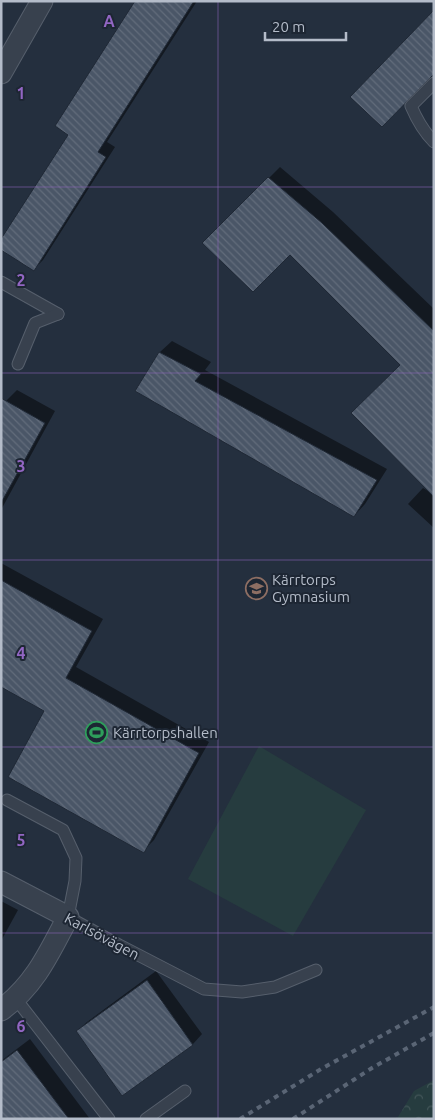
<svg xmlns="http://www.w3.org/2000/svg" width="435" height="1120" font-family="Ubuntu,sans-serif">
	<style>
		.forest { fill: url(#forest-crowns) }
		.garden { fill: #263c3f }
		.shadow { fill: #0007 }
		.building { fill: url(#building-back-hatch); stroke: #1f2835 }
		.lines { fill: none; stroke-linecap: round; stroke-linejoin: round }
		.service-casing { stroke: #565f6c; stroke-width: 13 }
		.minor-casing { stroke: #565f6c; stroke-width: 23 }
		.service { stroke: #38414e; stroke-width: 11 }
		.minor { stroke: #38414e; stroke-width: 21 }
		.rail { stroke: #5a6575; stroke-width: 4; stroke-dasharray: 5 5; stroke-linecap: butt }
		.grid { fill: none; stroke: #9266c3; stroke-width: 1; stroke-opacity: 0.55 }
		.labels { text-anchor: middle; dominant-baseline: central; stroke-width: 4; stroke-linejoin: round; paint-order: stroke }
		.poi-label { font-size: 15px; fill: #b4bcc9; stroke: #1d2633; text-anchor: start }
		.street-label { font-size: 15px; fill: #b4bcc9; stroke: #1d2633 }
		.grid-label { font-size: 16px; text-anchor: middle; font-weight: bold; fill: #9266c3; stroke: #1d2633; stroke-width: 4; stroke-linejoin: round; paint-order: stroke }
	</style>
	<defs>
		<pattern id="forest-crowns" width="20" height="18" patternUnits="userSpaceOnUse" patternTransform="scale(1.25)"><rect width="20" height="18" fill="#263c3f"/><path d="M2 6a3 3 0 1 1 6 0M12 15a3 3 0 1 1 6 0" fill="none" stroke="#435659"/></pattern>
		<pattern id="building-back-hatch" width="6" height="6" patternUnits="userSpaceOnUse" patternTransform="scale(1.25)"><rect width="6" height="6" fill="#4a5667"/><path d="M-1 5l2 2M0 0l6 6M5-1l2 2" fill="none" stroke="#626c7b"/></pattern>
	</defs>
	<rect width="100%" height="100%" fill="#242f3e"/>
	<path class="forest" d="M434,1080V1119H394L398,1117L414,1091Z"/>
	<path class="garden" d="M259,746L366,810L293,936L188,879Z"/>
	<g class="shadow">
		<path d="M136,1H197L107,142L115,147L43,260L34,269L69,134Z"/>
		<path d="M280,167L333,212L434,309V528L408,504L423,488L428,491L401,365L290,254L204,243Z"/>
		<path d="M172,341L211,362L205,370L387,469L365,504L354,516L137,390L160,352Z"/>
		<path d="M17,390L55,411L1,510V409L6,401Z"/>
		<path d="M1,563L103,619L76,667L209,742L154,840L143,851L46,711L1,686Z"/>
		<path d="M1,901L18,910L1,941Z"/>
		<path d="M156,971L202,1034L193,1044L123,1094L77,1031L87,1022Z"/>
		<path d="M30,1039L90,1119H1V1061Z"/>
	</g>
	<g class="building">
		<path d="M135,1H194L98,152L106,157L34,271L1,250V239L68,135L55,126Z"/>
		<path d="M434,10V74L382,127L350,97Z"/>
		<path d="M268,177L322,223L434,331V497L351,413L400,365L290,255L253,292L202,243Z"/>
		<path d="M159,352L201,374L195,381L377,480L354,517L135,391Z"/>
		<path d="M1,398L45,423L1,503Z"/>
		<path d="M1,580L92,631L66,678L199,753L144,853L8,777L44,711L1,687Z"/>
		<path d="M147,980L193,1045L122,1096L76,1031Z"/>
		<path d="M17,1050L69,1119H1V1062Z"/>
	</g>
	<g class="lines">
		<defs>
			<g id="service">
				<path d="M434,83L411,106C417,120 423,131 434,142"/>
				<path d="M1,282L58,314"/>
				<path d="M18,364L35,323L58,314"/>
				<path d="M7,800L63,830L76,858L75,881L68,917L119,945L204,989L242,992L275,987L316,970"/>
				<path d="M16,999L109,1119"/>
				<path d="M146,1119L185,1091"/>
			</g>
			<g id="minor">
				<path d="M1,73L42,1"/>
				<path d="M1,882L68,917C49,953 35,985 1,1010"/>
			</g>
		</defs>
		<use href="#service" class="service-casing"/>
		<use href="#minor" class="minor-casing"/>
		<use href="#service" class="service"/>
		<use href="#minor" class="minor"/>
		<g class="rail">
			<path d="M240,1119L321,1069L434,1007"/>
			<path d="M293,1119L372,1068L434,1033"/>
		</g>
	</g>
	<path class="grid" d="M218,1V1119M1,187H434M1,373H434M1,560H434M1,747H434M1,933H434"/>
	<defs>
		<symbol id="school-ring" viewBox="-11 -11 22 22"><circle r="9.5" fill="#1d2633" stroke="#8d6e63" stroke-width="1.5"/><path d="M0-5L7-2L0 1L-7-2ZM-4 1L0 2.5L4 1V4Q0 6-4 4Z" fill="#8d6e63"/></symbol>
		<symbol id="stadium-ring" viewBox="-11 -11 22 22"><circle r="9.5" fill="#1d2633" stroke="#2e9e5b" stroke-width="1.5"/><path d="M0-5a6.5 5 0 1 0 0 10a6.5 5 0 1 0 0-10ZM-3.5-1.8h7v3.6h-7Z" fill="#2e9e5b"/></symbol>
	</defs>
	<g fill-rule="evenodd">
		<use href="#school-ring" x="244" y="576" width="25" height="25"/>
		<use href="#stadium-ring" x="84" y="720" width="25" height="25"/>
	</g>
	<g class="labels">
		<g class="poi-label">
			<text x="272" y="579">Kärrtorps<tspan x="272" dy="17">Gymnasium</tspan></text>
			<text x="113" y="732">Kärrtorpshallen</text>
		</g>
		<g class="street-label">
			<text transform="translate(102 936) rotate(28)">Karlsövägen</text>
		</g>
	</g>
	<g class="grid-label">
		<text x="109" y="27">A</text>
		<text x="21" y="99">1</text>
		<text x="21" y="286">2</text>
		<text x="21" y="472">3</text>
		<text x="21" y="659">4</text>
		<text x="21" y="846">5</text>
		<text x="21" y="1032">6</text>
	</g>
	<rect width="435" height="1120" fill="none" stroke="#b4bcc9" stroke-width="5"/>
	<path d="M265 32v8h81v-8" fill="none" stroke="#b4bcc9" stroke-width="2.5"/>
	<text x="272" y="32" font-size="15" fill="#b4bcc9" stroke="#1d2633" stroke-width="4" paint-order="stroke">20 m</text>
</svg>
